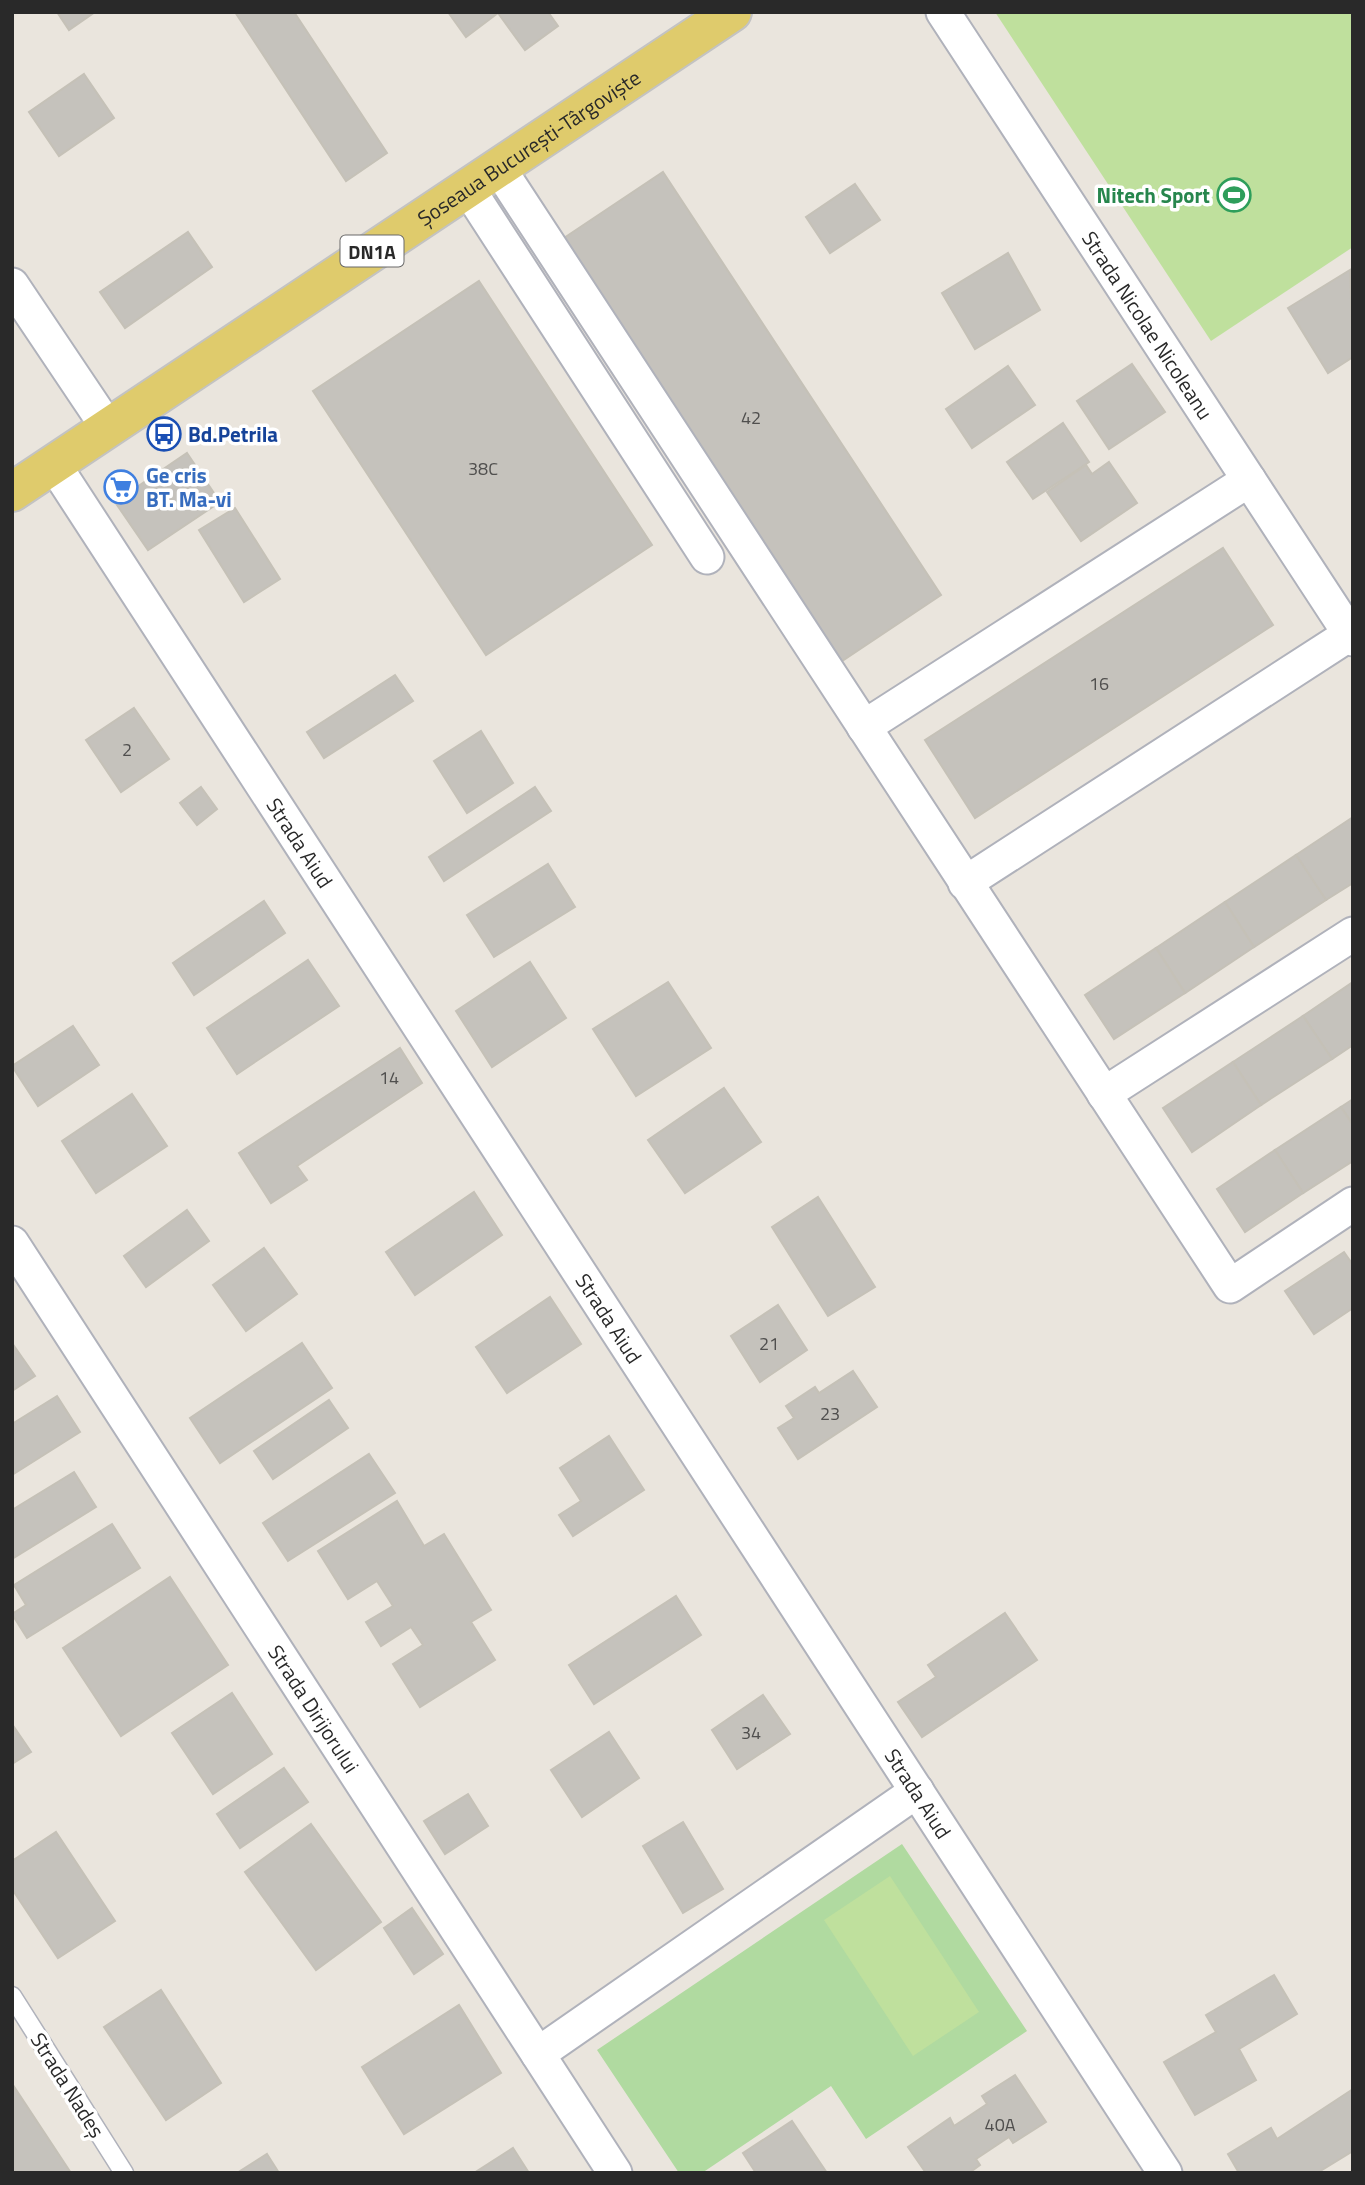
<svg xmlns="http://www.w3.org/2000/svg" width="1365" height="2185" font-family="'Titillium Web',sans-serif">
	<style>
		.green { fill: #b0daa0 }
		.pitch { fill: #bfe09d }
		.building { fill: #c5c2bc; stroke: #c5c1b7; stroke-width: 2 }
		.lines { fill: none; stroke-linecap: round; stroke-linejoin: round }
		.service-casing { stroke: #b0b2bb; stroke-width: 21 }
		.minor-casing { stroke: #b0b2bb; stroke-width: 37 }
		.primary-casing { stroke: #c3c3c3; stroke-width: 42 }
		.service { stroke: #fff; stroke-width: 18 }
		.minor { stroke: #fff; stroke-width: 33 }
		.primary { stroke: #dfcb6c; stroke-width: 38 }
		.labels { text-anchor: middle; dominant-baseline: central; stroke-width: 7; stroke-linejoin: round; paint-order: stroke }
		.number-label { font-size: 18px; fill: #504f4e }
		.shield { fill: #fff; stroke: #696969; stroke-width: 2 }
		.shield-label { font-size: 19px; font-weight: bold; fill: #292929 }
		.street-label { font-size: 21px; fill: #292929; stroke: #fff }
		.leisure-label { font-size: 21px; font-weight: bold; fill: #27864d; stroke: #fff; text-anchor: end }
		.transit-label { font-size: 21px; font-weight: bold; fill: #164399; stroke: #fff; text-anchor: start }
		.shop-label { font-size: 21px; font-weight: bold; fill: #366cbe; stroke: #fff; text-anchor: start }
	</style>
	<rect width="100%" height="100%" fill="#eae5dd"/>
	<path class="green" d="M902,1844L1027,2031L866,2139L831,2086L702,2173H679L597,2050Z"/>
	<g class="pitch">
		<path d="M995,12H1353V247L1211,341Z"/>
		<path d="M890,1876L979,2012L913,2056L824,1920Z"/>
	</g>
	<g class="building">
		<path d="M57,12H95L69,30Z"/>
		<path d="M235,12H294L387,153L346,181Z"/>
		<path d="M448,12H548L558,26L525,50L498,13L466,37Z"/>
		<path d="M84,74L114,118L59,156L29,112Z"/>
		<path d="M663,172L941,595L839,663L561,240Z"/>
		<path d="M855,184L880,220L830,253L806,217Z"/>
		<path d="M188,232L212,267L125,328L100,292Z"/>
		<path d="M1008,253L1040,310L975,349L942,293Z"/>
		<path d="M1350,270L1353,357L1328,373L1288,308Z"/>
		<path d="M479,281L652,545L486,655L313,391Z"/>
		<path d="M1132,364L1165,412L1109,449L1077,401Z"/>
		<path d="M1008,366L1035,405L972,448L946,409Z"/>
		<path d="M1063,423L1089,462L1033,499L1007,462Z"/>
		<path d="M187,453L220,502L148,550L115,502Z"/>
		<path d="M1109,462L1137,503L1081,541L1047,492L1086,465L1092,474Z"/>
		<path d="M235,508L280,579L244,602L199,530Z"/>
		<path d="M1223,548L1273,625L975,818L925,740Z"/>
		<path d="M395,675L413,701L324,758L307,732Z"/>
		<path d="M134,708L169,759L121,792L86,740Z"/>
		<path d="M481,731L513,783L467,813L434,761Z"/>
		<path d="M201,787L217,809L197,825L180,803Z"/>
		<path d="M535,787L551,811L444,881L429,857Z"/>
		<path d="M1353,817V883L1326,900L1296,855Z"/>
		<path d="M1296,855L1326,900L1254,947L1225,902Z"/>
		<path d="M548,864L575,907L494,957L467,915Z"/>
		<path d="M264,901L285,933L194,995L173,963Z"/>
		<path d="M1225,902L1254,947L1185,993L1156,948Z"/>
		<path d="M1156,948L1185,993L1114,1039L1085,995Z"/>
		<path d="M308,960L339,1006L237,1074L207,1028Z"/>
		<path d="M530,962L566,1018L492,1067L456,1011Z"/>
		<path d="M668,982L711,1048L636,1096L593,1029Z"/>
		<path d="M1353,982V1045L1332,1059L1303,1016Z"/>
		<path d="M1303,1016L1332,1059L1261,1105L1233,1062Z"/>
		<path d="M73,1026L99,1065L38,1106L12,1066Z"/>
		<path d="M400,1048L422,1083L297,1166L307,1180L271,1203L239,1153Z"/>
		<path d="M1233,1062L1261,1105L1192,1152L1163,1108Z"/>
		<path d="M724,1088L761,1142L685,1193L648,1140Z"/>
		<path d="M132,1094L167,1146L96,1193L62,1141Z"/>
		<path d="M1353,1099V1125L1341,1107Z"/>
		<path d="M1341,1107L1353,1125V1161L1303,1193L1275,1150Z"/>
		<path d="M1275,1150L1303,1193L1245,1232L1217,1189Z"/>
		<path d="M474,1192L502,1235L415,1295L386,1252Z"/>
		<path d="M818,1197L875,1287L828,1316L772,1227Z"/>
		<path d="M187,1210L209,1241L146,1287L124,1256Z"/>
		<path d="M264,1248L297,1294L246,1331L213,1285Z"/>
		<path d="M1344,1252L1353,1265V1308L1314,1334L1285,1291Z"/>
		<path d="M550,1297L581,1344L507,1393L476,1347Z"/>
		<path d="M778,1305L807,1350L760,1382L731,1336Z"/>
		<path d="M12,1343L35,1376L12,1391Z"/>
		<path d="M302,1343L332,1388L220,1463L190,1418Z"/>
		<path d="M853,1371L877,1407L798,1459L778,1428L794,1418L786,1406L815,1387L819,1393Z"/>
		<path d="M57,1396L80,1432L12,1475V1424Z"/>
		<path d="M329,1400L348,1428L273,1479L254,1451Z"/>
		<path d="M609,1436L644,1490L573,1536L559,1515L581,1501L560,1468Z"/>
		<path d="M369,1454L395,1493L288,1561L263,1523Z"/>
		<path d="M74,1472L96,1507L12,1559V1510Z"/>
		<path d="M397,1501L424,1546L444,1534L491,1610L471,1622L495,1660L420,1707L393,1664L423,1645L411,1627L381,1646L366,1622L393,1606L377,1581L348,1599L318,1551Z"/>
		<path d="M112,1524L140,1568L27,1638L12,1614L26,1605L14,1585Z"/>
		<path d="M170,1577L228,1665L121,1736L63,1648Z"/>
		<path d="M676,1596L701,1635L594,1704L569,1665Z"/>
		<path d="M1005,1613L1037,1660L922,1737L898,1702L936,1677L928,1665Z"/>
		<path d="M232,1693L272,1754L213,1794L172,1733Z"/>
		<path d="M763,1695L790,1734L737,1769L712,1730Z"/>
		<path d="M12,1724L31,1752L12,1764Z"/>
		<path d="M609,1732L639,1778L582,1817L551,1770Z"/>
		<path d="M284,1768L308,1802L240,1848L217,1814Z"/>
		<path d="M468,1794L488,1826L445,1854L424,1821Z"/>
		<path d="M683,1822L723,1889L683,1913L643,1846Z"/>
		<path d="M311,1824L381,1922L316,1970L245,1872Z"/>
		<path d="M56,1832L115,1921L58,1958L12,1889V1861Z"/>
		<path d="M412,1908L443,1954L414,1974L384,1928Z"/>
		<path d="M1274,1975L1297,2014L1239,2049L1256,2080L1195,2115L1164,2062L1216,2032L1206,2015Z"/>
		<path d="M161,1990L221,2083L166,2120L104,2027Z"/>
		<path d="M459,2005L501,2073L404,2134L362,2067Z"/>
		<path d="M1015,2075L1046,2122L1013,2143L1009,2137L976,2159L980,2165L969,2173H926L908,2147L950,2118L954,2126L987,2104L982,2096Z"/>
		<path d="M13,2085L71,2173H12Z"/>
		<path d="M1353,2089V2151L1317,2173H1239L1228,2154L1271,2128L1277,2139Z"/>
		<path d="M792,2121L827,2173H756L743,2153Z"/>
		<path d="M513,2148L529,2173H474Z"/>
		<path d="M267,2154L279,2173H237Z"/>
	</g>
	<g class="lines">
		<defs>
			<path id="service" d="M12,1996L124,2173"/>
			<g id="minor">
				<path id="s1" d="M943,12L1353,639"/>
				<path d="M498,167L1230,1286L1353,1204"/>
				<path d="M467,187L707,557"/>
				<path d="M12,285L108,428"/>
				<path id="s2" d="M53,463L1165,2173"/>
				<path d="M864,727L1249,480"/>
				<path d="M965,883L1350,634"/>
				<path d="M1104,1094L1353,934"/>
				<path id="s3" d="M12,1243L615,2173"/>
				<path d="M538,2054L917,1791"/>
			</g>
			<g id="primary">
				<path id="s4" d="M12,492L732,12"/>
			</g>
		</defs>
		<use href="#service" class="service-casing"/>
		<use href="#minor" class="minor-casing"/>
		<use href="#primary" class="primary-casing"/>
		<use href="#service" class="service"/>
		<use href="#minor" class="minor"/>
		<use href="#primary" class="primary"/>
	</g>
	<defs>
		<symbol id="stadium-ring" viewBox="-11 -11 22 22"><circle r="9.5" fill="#fff" stroke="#2e9e5b" stroke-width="1.5"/><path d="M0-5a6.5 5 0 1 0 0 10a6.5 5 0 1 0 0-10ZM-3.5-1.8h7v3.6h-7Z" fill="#2e9e5b"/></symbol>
		<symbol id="bus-ring" viewBox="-11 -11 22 22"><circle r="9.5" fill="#fff" stroke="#1a4fb4" stroke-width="1.5"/><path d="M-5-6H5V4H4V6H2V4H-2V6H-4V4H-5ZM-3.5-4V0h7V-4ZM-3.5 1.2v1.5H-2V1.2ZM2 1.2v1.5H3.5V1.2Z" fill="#1a4fb4"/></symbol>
		<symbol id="supermarket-ring" viewBox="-11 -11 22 22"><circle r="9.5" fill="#fff" stroke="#3f7fe0" stroke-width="1.5"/><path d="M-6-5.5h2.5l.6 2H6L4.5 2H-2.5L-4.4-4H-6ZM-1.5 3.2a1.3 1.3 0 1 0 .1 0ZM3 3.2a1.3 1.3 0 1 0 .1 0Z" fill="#3f7fe0"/></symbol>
	</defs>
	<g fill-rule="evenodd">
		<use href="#stadium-ring" x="1215" y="176" width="38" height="38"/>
		<use href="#bus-ring" x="145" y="415" width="38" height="38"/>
		<use href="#supermarket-ring" x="102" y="468" width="38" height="38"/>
	</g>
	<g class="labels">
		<g class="number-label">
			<text x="751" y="417">42</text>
			<text x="483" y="468">38C</text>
			<text x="1099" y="683">16</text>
			<text x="127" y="749">2</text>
			<text x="389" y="1077">14</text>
			<text x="769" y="1343">21</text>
			<text x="830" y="1413">23</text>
			<text x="751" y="1732">34</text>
			<text x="1000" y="2124">40A</text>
		</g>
		<rect class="shield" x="340.5" y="235.5" width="63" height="31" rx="5"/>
		<g class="shield-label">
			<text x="372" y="251">DN1A</text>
		</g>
		<g class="street-label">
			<text stroke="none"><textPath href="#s4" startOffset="621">Șoseaua București-Târgoviște</textPath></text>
			<text stroke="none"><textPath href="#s1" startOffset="374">Strada Nicolae Nicoleanu</textPath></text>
			<text stroke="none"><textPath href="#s2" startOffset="453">Strada Aiud</textPath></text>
			<text stroke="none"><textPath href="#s2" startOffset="1020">Strada Aiud</textPath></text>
			<text stroke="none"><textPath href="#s3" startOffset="555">Strada Dirijorului</textPath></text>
			<text stroke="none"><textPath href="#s2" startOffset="1587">Strada Aiud</textPath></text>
			<text transform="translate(68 2085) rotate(58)">Strada Nadeș</text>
		</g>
		<g class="leisure-label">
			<text x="1210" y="195">Nitech Sport</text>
		</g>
		<g class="transit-label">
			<text x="188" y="434">Bd.Petrila</text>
		</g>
		<g class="shop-label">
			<text x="146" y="475">Ge cris<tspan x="146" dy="24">BT. Ma-vi</tspan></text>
		</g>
	</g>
	<rect width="1365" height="2185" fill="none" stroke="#292929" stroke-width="28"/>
</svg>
